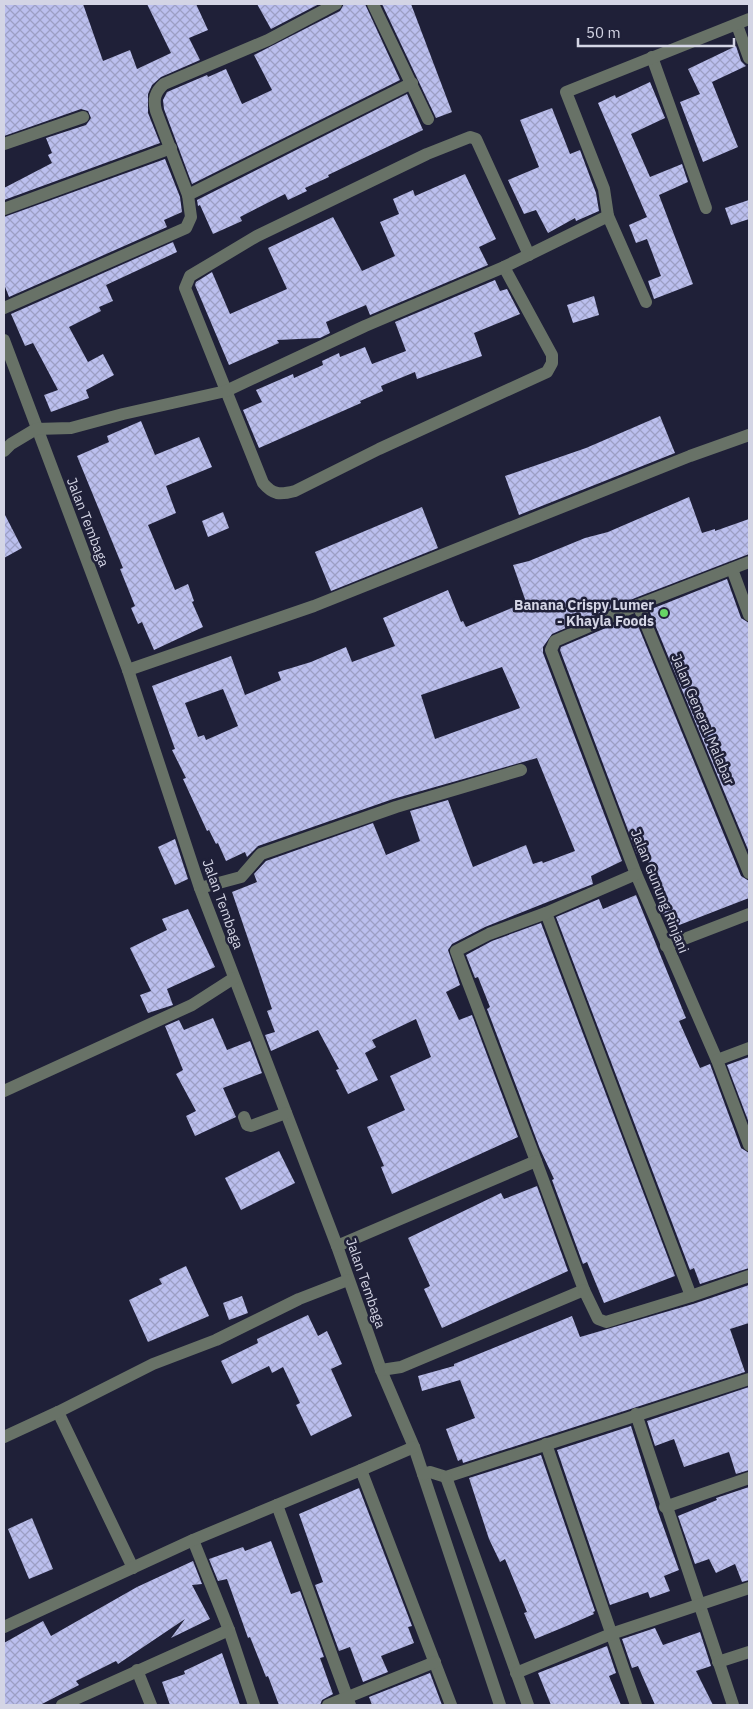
<svg xmlns="http://www.w3.org/2000/svg" width="753" height="1709" font-family="'IBM Plex Sans',sans-serif">
	<style>
		.building { fill: url(#building-cross-hatch); fill-rule: evenodd }
		.lines { fill: none; stroke-linecap: round; stroke-linejoin: round }
		.minor { stroke: #687267; stroke-width: 12 }
		.poi-dot { fill: #67d465; stroke: #1f2038; stroke-width: 2 }
		.labels { text-anchor: middle; dominant-baseline: central; stroke-width: 5; stroke-linejoin: round; paint-order: stroke }
		.street-label { font-size: 14px; fill: #d4d5e5; stroke: #1f2038 }
		.poi-label { font-size: 14px; font-weight: bold; fill: #d4d5e5; stroke: #1f2038; text-anchor: end }
	</style>
	<defs>
		<pattern id="building-cross-hatch" width="8" height="8" patternUnits="userSpaceOnUse" patternTransform="scale(1.25)"><rect width="8" height="8" fill="#bbbfee"/><path d="M0 0l8 8M0 8l8-8" fill="none" stroke="#9c9fc4"/></pattern>
	</defs>
	<rect width="100%" height="100%" fill="#1f2038"/>
	<g class="building">
		<path d="M4,4H83L103,61L130,50L137,69L171,53L147,4H196L208,30L189,38L200,60L161,77L152,85L148,94V113L160,143L4,200V188L52,163L48,155L52,153L46,138L86,125L91,118L88,111L81,109L4,136Z"/>
		<path d="M257,4H319L271,29Z"/>
		<path d="M344,4H365L400,80L192,184L164,109L163,100L167,92L207,75L208,77L226,69L242,104L272,90L254,55L340,11Z"/>
		<path d="M382,4H411L452,112L436,118Z"/>
		<path d="M736,46L741,61L746,66L712,82L738,147L703,162L680,102L700,94L688,69Z"/>
		<path d="M650,82L665,118L631,134L650,177L682,164L688,182L659,195L693,284L654,299L648,281L661,276L647,239L636,243L629,225L647,217L598,103L615,95L616,98Z"/>
		<path d="M407,94L423,130L328,175L329,177L305,188L307,191L288,200L285,194L240,217L242,221L213,234L200,205L198,206L197,200Z"/>
		<path d="M552,108L570,154L580,150L596,193L599,211L576,221L575,218L548,233L536,210L524,214L508,180L539,167L520,120Z"/>
		<path d="M165,159L180,197L182,212L164,220L167,227L9,297L4,284V217Z"/>
		<path d="M465,174L496,239L479,247L488,265L370,315L366,305L326,322L330,333L320,338L277,340L279,343L229,365L195,285L196,282L212,272L230,314L287,289L268,248L333,217L362,271L395,256L380,222L399,214L393,199L413,190L415,196Z"/>
		<path d="M749,200V219L731,225L725,208Z"/>
		<path d="M173,242L177,252L106,285L113,301L99,307L101,311L69,327L88,362L103,354L114,375L86,390L89,398L51,412L44,395L58,390L33,343L25,346L11,314Z"/>
		<path d="M495,280L500,291L507,289L520,314L474,333L482,356L417,379L415,372L381,386L383,391L360,401L361,403L259,448L243,410L262,402L256,390L293,374L294,378L323,365L322,361L339,353L340,357L365,347L372,364L406,351L395,322Z"/>
		<path d="M594,296L599,315L573,323L567,305Z"/>
		<path d="M660,416L675,453L519,515L505,476L586,448Z"/>
		<path d="M141,421L155,455L199,437L212,467L166,486L176,513L148,525L175,590L188,584L194,601L192,602L203,627L154,650L142,622L138,624L131,608L135,606L120,569L123,568L77,456L109,442L107,436Z"/>
		<path d="M689,497L702,533L715,529V531L749,519V554L635,598L552,634L543,647V653L622,861L591,876L593,884L485,927L452,944L448,950L460,985L446,992L459,1020L472,1015L518,1137L392,1194L381,1167L384,1166L367,1127L405,1110L390,1076L431,1057L416,1019L372,1040L376,1047L365,1053L378,1080L348,1094L336,1070L339,1069L318,1030L271,1051L265,1035L275,1032L267,1011L272,1009L232,892L257,882L254,874L266,861L373,823L386,855L420,841L410,811L448,800L473,867L526,845L533,864L542,861L543,863L575,851L537,758L393,799L258,846L247,857L245,852L226,861L218,843L216,844L209,830L207,831L183,779L186,778L172,750L175,749L152,686L231,656L245,695L281,680L278,672L311,662L346,647L352,662L395,646L383,618L448,590L461,622L463,621L466,627L526,602L513,565L529,561L585,538L608,532ZM502,667L520,708L435,739L421,695ZM223,689L238,726L206,740L204,735L198,737L185,703Z"/>
		<path d="M422,507L438,548L331,591L315,552Z"/>
		<path d="M223,512L229,528L208,537L202,521Z"/>
		<path d="M4,513L22,548L4,558Z"/>
		<path d="M727,579L741,618L749,623V852L649,610Z"/>
		<path d="M634,616L741,876L749,881V898L669,929L652,889L658,887L644,851L637,854L560,650L561,647Z"/>
		<path d="M175,839L188,879L175,885L158,847Z"/>
		<path d="M636,895L686,1018L679,1021L700,1068L710,1064L741,1148L749,1153V1268L700,1284L694,1268L690,1270L556,917L599,899L603,909Z"/>
		<path d="M188,909L215,967L167,989L173,1005L148,1013L140,995L151,991L130,948L167,930L162,919Z"/>
		<path d="M541,923L675,1276L604,1303L587,1262L583,1264L552,1180L554,1179L540,1149L487,1009L490,1007L478,977L475,978L466,955L492,941Z"/>
		<path d="M213,1018L227,1050L250,1041L262,1073L223,1088L236,1117L195,1136L186,1116L196,1111L176,1074L183,1070L165,1026L179,1020L184,1030Z"/>
		<path d="M749,1057V1123L727,1065Z"/>
		<path d="M279,1151L295,1183L241,1210L225,1178Z"/>
		<path d="M537,1186L568,1271L442,1328L424,1289L430,1286L408,1238L501,1193L504,1199Z"/>
		<path d="M186,1266L209,1316L148,1342L129,1300L162,1284L159,1279Z"/>
		<path d="M749,1285V1323L730,1329L745,1372L463,1463L462,1459L458,1461L446,1429L475,1418L460,1380L422,1391L418,1376L454,1366V1364L572,1316L580,1337L693,1304Z"/>
		<path d="M242,1296L248,1313L229,1320L223,1303Z"/>
		<path d="M308,1315L318,1336L327,1331L342,1364L331,1369L352,1416L311,1436L296,1405L300,1403L283,1367L272,1373L269,1366L232,1384L221,1361L258,1343L257,1339Z"/>
		<path d="M749,1387V1470L736,1474L729,1452L684,1467L674,1439L655,1446L647,1421Z"/>
		<path d="M631,1426L657,1509L679,1570L664,1576L670,1591L650,1598L648,1592L610,1605L557,1450Z"/>
		<path d="M541,1455L595,1611L593,1612L594,1614L569,1625L535,1639L524,1613L527,1612L505,1559L500,1562L489,1539L469,1478Z"/>
		<path d="M749,1487V1580L742,1582L735,1564L716,1573L709,1559L695,1564L678,1516L717,1500L716,1498Z"/>
		<path d="M359,1488L412,1626L408,1627L414,1643L381,1656L388,1672L363,1682L350,1647L339,1651L315,1585L323,1582L299,1514Z"/>
		<path d="M32,1518L53,1569L29,1579L8,1529Z"/>
		<path d="M271,1541L291,1594L300,1591L324,1657L320,1658L333,1694L322,1700L320,1705H279L268,1676L266,1677L250,1637L248,1638L227,1579L218,1581L209,1559L243,1547L245,1551Z"/>
		<path d="M193,1561L202,1584L192,1585L210,1619L171,1638L185,1619L118,1664L116,1661L76,1681L79,1685L40,1705H4V1643L43,1621L51,1636L137,1587Z"/>
		<path d="M655,1628L663,1645L700,1632L711,1666L696,1671L713,1705H655L638,1666L632,1668L622,1639Z"/>
		<path d="M607,1646L616,1673L609,1676L621,1705H551L538,1673Z"/>
		<path d="M222,1653L240,1705H170L162,1682L185,1674L184,1671Z"/>
		<path d="M430,1673L442,1705H372L369,1697Z"/>
	</g>
	<g class="lines">
		<g class="minor">
			<path d="M373,4L428,119"/>
			<path d="M737,25L749,58"/>
			<path d="M652,57L706,208"/>
			<path d="M4,144L83,117"/>
			<path d="M188,195L412,83"/>
			<path d="M4,209L171,148"/>
			<path d="M608,216L646,302"/>
			<path d="M504,267L552,355V363L547,372L379,449L295,491C280,495 273,495 263,483L185,288L190,276L257,236L427,154L470,137L476,139L529,255"/>
			<path d="M4,308L186,228L191,217L188,195L156,111C153,99 155,92 164,84L268,40L336,4"/>
			<path d="M4,340L128,670L200,888L337,1246L381,1370L414,1447L500,1705"/>
			<path d="M4,451L11,444L36,429L71,428L123,414L226,391L365,326L504,267L608,216L604,189L566,92L749,19"/>
			<path d="M749,562L638,605L555,641L551,650L636,874L717,1060L749,1145"/>
			<path d="M732,569L749,615"/>
			<path d="M638,605L749,873"/>
			<path d="M128,670L314,606L690,456L749,435"/>
			<path d="M200,888L241,877L261,854L396,807L521,770"/>
			<path d="M546,913L691,1296"/>
			<path d="M666,946L749,914"/>
			<path d="M717,1060L749,1048"/>
			<path d="M4,1091L192,1005L234,978"/>
			<path d="M244,1117L247,1125L251,1126L286,1113"/>
			<path d="M536,1161L456,951L489,934L546,913L636,874"/>
			<path d="M337,1246L536,1161L584,1290L401,1367L381,1370"/>
			<path d="M584,1290L598,1319L606,1322L691,1296L749,1276"/>
			<path d="M58,1412L133,1568"/>
			<path d="M636,1414L733,1705"/>
			<path d="M4,1437L58,1412L153,1364L216,1340L299,1299L348,1280"/>
			<path d="M546,1444L636,1705"/>
			<path d="M361,1470L414,1447"/>
			<path d="M423,1474L430,1472L446,1477L749,1379"/>
			<path d="M446,1477L528,1705"/>
			<path d="M277,1505L350,1705"/>
			<path d="M665,1507L749,1478"/>
			<path d="M193,1540L229,1630L254,1705"/>
			<path d="M4,1627L193,1540L361,1470L451,1705"/>
			<path d="M718,1662L749,1652"/>
			<path d="M137,1670L151,1705"/>
			<path d="M516,1673L611,1634L749,1588"/>
			<path d="M62,1705L229,1630"/>
			<path d="M328,1705L435,1662"/>
		</g>
	</g>
	<circle class="poi-dot" cx="664" cy="613" r="5"/>
	<g class="labels">
		<g class="street-label">
			<text transform="translate(88 522) rotate(69)">Jalan Tembaga</text>
			<text transform="translate(703 719) rotate(67)">Jalan General Malabar</text>
			<text transform="translate(660 891) rotate(68)">Jalan Gunung Rinjani</text>
			<text transform="translate(223 904) rotate(70)">Jalan Tembaga</text>
			<text transform="translate(366 1283) rotate(71)">Jalan Tembaga</text>
		</g>
		<g class="poi-label">
			<text x="654" y="605">Banana Crispy Lumer<tspan x="654" dy="16">- Khayla Foods</tspan></text>
		</g>
	</g>
	<rect width="753" height="1709" fill="none" stroke="#d4d5e5" stroke-width="10"/>
	<path d="M578 38v8h156v-8" fill="none" stroke="#d4d5e5" stroke-width="2.5"/>
	<text x="586" y="38" font-size="15" fill="#d4d5e5" stroke="#1f2038" stroke-width="4" paint-order="stroke">50 m</text>
</svg>
